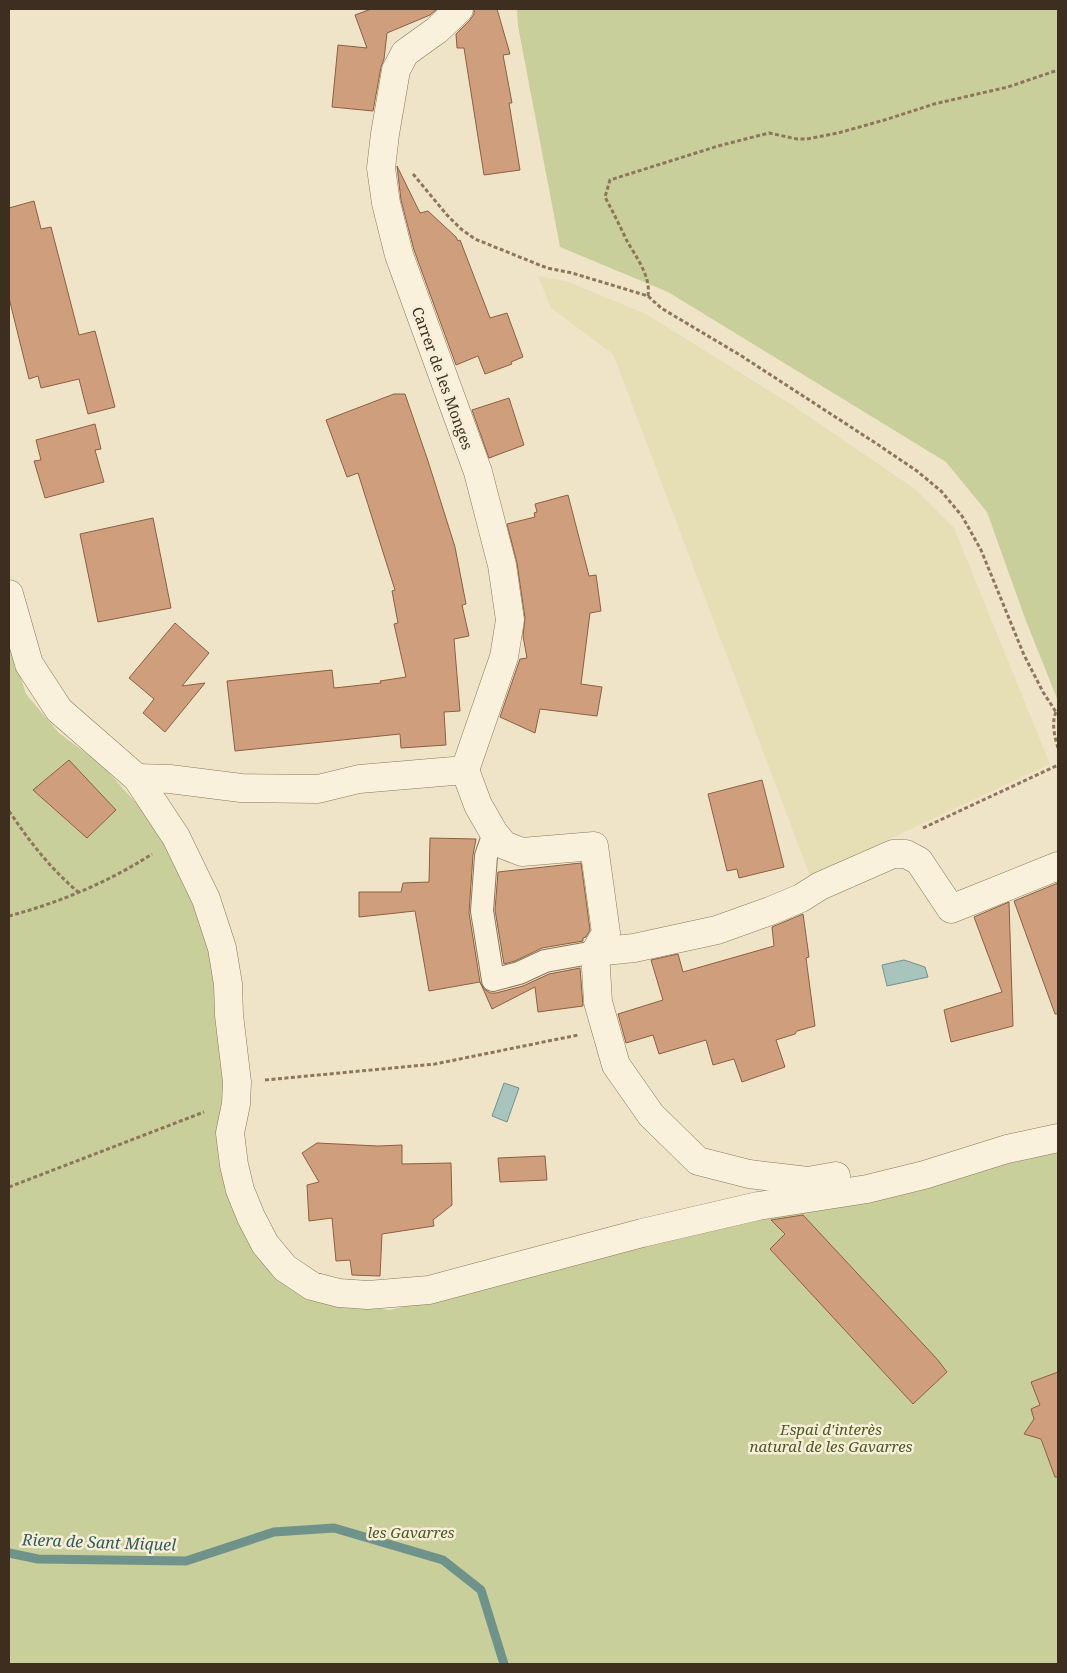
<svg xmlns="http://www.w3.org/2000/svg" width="1067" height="1673" font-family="'Noto Serif',serif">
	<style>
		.farmland { fill: #e6deb5 }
		.green { fill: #c9cf9b }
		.water { fill: #a9c4bc; stroke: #6f938a }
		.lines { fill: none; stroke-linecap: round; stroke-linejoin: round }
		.stream { stroke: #6f938a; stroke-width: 9 }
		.building { fill: #cf9f7d; stroke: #8d5f41 }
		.pedestrian-casing { stroke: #8d765c; stroke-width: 24 }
		.minor-casing { stroke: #8d765c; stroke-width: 29 }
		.path { stroke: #8d765c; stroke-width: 3; stroke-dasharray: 4 2.5; stroke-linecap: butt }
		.pedestrian { stroke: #faf1dc; stroke-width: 22 }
		.minor { stroke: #faf1dc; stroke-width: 28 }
		.labels { text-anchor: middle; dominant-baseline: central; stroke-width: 5; stroke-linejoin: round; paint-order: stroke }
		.street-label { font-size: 15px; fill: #3d2e20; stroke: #f7eed8 }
		.park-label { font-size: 15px; font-style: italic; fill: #4d5a26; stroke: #f7eed8 }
		.water-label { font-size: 16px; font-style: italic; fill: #2f5d5a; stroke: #f7eed8 }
	</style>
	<rect width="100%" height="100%" fill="#f0e4c8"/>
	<path class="farmland" d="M538,276L566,281L646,314L792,405L915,489L954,528L1050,764L810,876L613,354L551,308Z"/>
	<g class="green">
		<path d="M517,9H1058V701L1026,621L987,512L946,462L668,292L560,247L518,26Z"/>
		<path d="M9,641L26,694L59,733L102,765L137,804L206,899L236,1104L220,1107L221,1143L313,1299L390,1310L644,1247L1058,1152V1664H9Z"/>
	</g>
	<g class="water">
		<path d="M904,960L925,967L928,977L887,986L882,965Z"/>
		<path d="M504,1083L519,1088L507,1122L492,1116Z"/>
	</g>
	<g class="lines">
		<path class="stream" d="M9,1553L38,1559L186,1561L274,1532L334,1528L443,1560L481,1590L504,1664"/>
	</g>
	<g class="building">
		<path d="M371,9H437L430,15L387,33L384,59L381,67L373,111L332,107L338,45L367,48L355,15Z"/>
		<path d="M474,9H497L510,54L503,55L512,103H509L520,170L484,175L464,48H457L456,34L470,20L474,14Z"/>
		<path d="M397,166L420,213L428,211L456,237L458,241L460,240L490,318L507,313L523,357L511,362L512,364L485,374L478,356L456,365L414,250L401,200Z"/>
		<path d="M34,201L41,229L51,227L79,335L95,331L115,407L88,414L79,379L41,388L38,376L29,379L9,298V208Z"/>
		<path d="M394,394H405L428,461L455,547L466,604L462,605L469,636L454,639L460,711L444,712L446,745L401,748L400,734L235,751L227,681L332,670L334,688L381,683L380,681L406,677L394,624L398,623L392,591L395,590L358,473L347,477L326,420Z"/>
		<path d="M509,398L524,445L489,458L472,410Z"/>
		<path d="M95,424L101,449L95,450L104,482L45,498L34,461L41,460L36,440Z"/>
		<path d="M568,495L589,576L596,575L601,611L590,613L581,684L602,687L597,716L540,709L535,733L500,717L520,659L527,658L523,636L525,618L517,563L507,524L535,517L534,513L537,512L535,504Z"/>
		<path d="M153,518L171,608L98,622L80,534Z"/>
		<path d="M175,623L209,653L182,686L205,683L165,732L143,713L154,699L129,678Z"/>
		<path d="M69,760L116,810L87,838L33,790Z"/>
		<path d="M762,780L784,867L739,878L737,869L727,871L708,794Z"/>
		<path d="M430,838L476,839L473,855L469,913L480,982L484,989L490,993H496L523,986L549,974L580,968L583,1006L538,1012L535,987L492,1009L480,982L429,991L415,911L359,917V892H401L403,883L429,882Z"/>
		<path d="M581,863L590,930L586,937L583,938V941L542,948L515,961L504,964L495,910L498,872Z"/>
		<path d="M1058,883V1014H1055L1014,901Z"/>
		<path d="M1009,902L1013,1026L951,1042L944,1010L1002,992L974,917Z"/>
		<path d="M803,914L809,957L806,958L815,1026L797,1031L795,1034L776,1040L785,1067L742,1082L734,1059L713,1065L706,1040L659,1054L653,1035L626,1043L618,1014L663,1000L651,960L678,954L683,972L774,946L772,927Z"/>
		<path d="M317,1143L378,1146L402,1145V1164L451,1163L452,1205L433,1220L434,1226L382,1234L380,1276L352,1275L350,1260L336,1261L332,1218L309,1221L307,1185L319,1182L302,1153Z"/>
		<path d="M545,1156L547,1180L500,1182L498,1158Z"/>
		<path d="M803,1215L937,1359L947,1372L913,1404L770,1249L785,1234L771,1220Z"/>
		<path d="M1058,1372V1477H1055L1041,1439L1024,1434L1034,1419L1031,1409L1040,1405L1031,1382Z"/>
	</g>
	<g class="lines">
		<defs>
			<path id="pedestrian" d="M494,833L486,856L482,911L493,980L519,973L545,961L595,952"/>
			<g id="minor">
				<path d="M459,9L437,30L405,53L396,70L385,134L381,168L386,203L399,255L478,472L502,565L510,620L504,657L465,770"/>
				<path d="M9,594L29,664L59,710L137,778L176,837L206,899L222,948L228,984L229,1015L237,1082L236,1104L230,1133L234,1165L240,1190L251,1217L265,1244L285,1268L312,1286L339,1293L368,1295L429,1290L642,1233L758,1206L867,1189L924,1175L1007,1149L1058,1138"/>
				<path d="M465,770L478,805L494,833L504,845L522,852L594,846L606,933L595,952"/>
				<path d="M137,778L170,779L241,788L318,789L359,779L465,770"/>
				<path d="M595,952L634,948L717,930L770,911L801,898L820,886L893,854H906L919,861L951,909L1058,866"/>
				<path d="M595,952L598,1002L616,1065L651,1115L698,1161L749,1174L808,1181L836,1176"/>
			</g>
		</defs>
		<use href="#pedestrian" class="pedestrian-casing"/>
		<use href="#minor" class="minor-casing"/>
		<g class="path">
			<path d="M413,174L447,215L461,229L475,239L547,268L572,273L648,296L661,308L740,355L877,444L917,471L941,491L962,516L981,550L1024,655L1043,692L1056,712"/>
			<path d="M648,296C651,276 636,257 627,241C620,226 613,212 605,197L610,180L718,146L769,133L797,139H807L838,133L888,119L934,104L1008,87L1058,70"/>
			<path d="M1056,712C1051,723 1055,738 1058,748"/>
			<path d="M9,811C30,842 49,867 78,892"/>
			<path d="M923,828L1058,765"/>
			<path d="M9,916C58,903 109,882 152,854"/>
			<path d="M265,1080L435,1064L578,1035"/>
			<path d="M9,1187L204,1112"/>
		</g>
		<use href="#pedestrian" class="pedestrian"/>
		<use href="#minor" class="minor"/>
	</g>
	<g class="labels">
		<g class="street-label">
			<text transform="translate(443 378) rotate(70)">Carrer de les Monges</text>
		</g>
		<g class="park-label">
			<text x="831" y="1429">Espai d'interès<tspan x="831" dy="17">natural de les Gavarres</tspan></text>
			<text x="411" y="1532">les Gavarres</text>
		</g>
		<g class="water-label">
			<text transform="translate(99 1542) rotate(2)">Riera de Sant Miquel</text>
		</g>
	</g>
	<rect width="1067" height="1673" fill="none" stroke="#3d2e20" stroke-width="20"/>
</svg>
